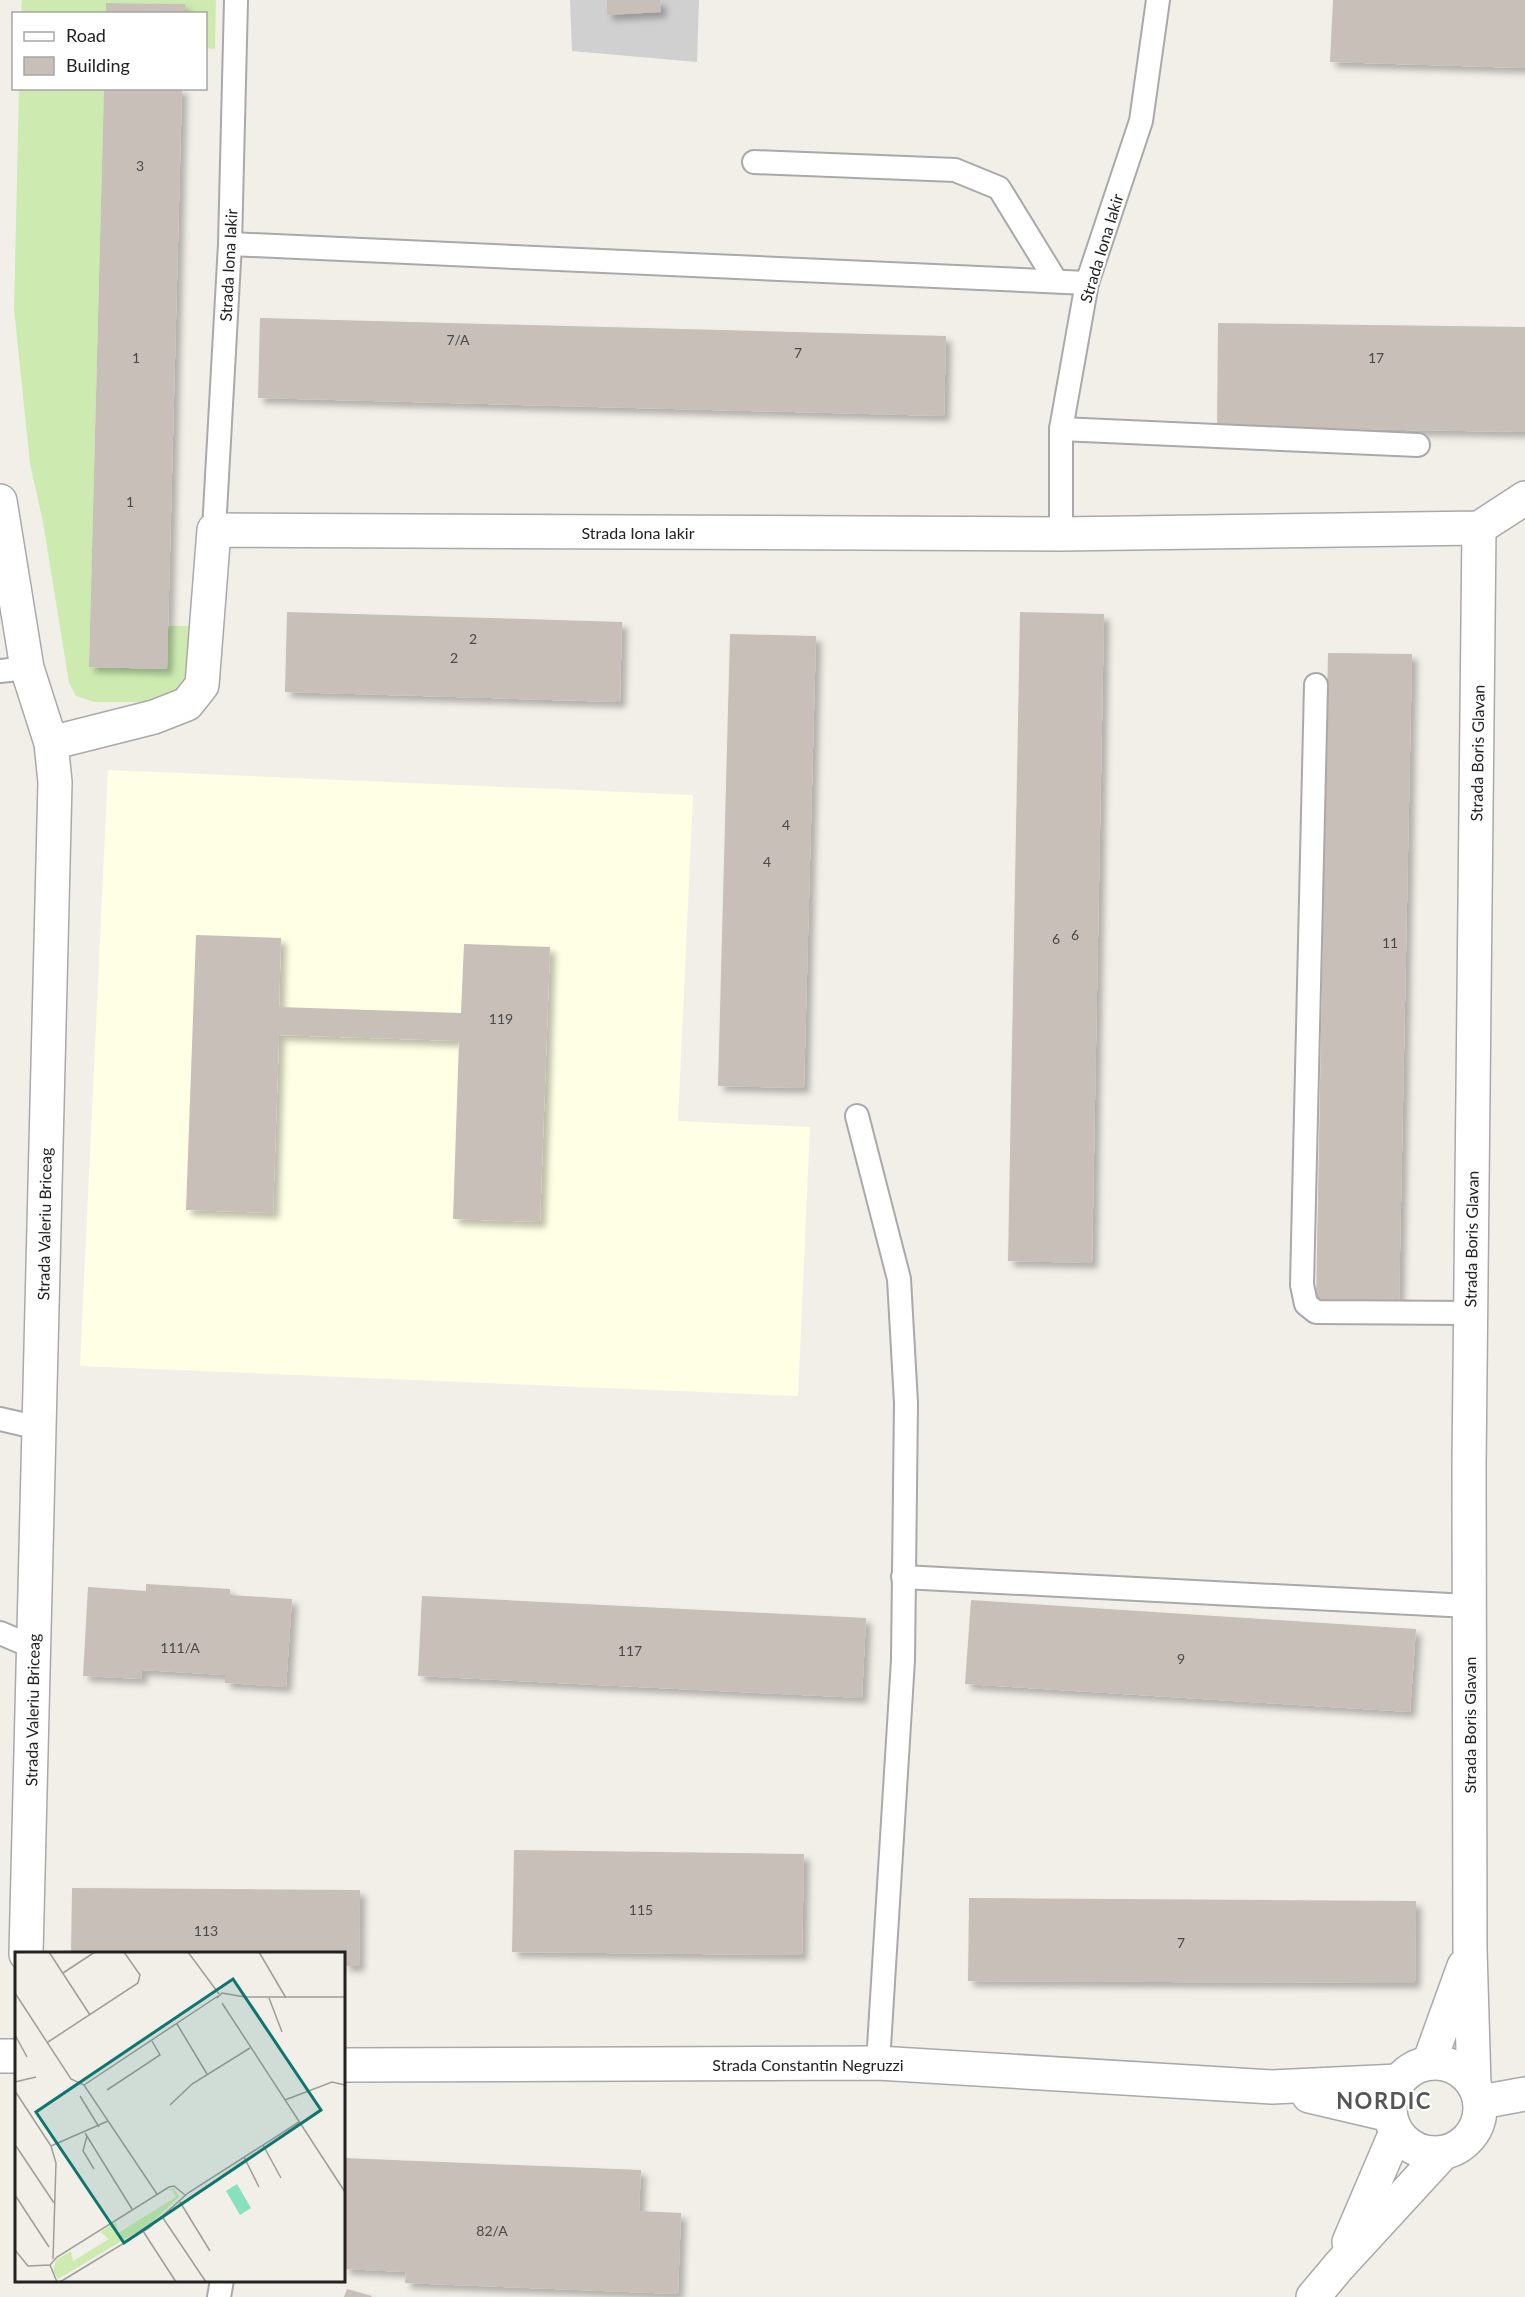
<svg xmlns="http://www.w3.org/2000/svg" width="1525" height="2297" font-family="Lato,sans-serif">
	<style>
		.education { fill: #ffffe5 }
		.religious { fill: #d0d0d0 }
		.grass { fill: #cdebb0 }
		.building { fill: #c7bfb8; filter: url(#shadow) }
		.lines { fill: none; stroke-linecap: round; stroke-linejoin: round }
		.service-casing { stroke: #a9a9a9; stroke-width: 26 }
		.minor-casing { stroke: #a9a9a9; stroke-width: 36 }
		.service { stroke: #fff; stroke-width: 22 }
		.minor { stroke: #fff; stroke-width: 33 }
		.labels { text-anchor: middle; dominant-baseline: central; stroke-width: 4.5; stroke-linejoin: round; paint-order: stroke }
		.number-label { font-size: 14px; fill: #4b4948 }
		.street-label { font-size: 16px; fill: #222; stroke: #fff }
		.district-label { font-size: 22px; font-weight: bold; letter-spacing: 1.5px; fill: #555; stroke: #fff }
		.inset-road { fill: none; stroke: #9f9d99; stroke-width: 1.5 }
		.view { fill: #0f766e; fill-opacity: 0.15; stroke: #0f766e; stroke-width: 3 }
		.inset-edge { fill: none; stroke: #222; stroke-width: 3 }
	</style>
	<defs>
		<filter id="shadow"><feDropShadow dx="5.5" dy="5.5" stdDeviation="3" flood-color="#0004"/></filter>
	</defs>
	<rect width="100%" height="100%" fill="#f2efe9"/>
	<path class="education" d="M108,770L693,795L678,1121L810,1127L798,1396L80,1366Z"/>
	<path class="religious" d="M570,0H699L697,62L572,51Z"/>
	<g class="grass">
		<path d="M22,0H216L215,49L206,48V14L185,13L184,4L107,3L106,13L21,14Z"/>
		<path d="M19,89H104L89,667L167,669L168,626H195L186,688L148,702H94L76,696L69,683L43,522L30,464L14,309Z"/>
	</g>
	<g class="building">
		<path d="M607,0H660L661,12L607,15Z"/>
		<path d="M1333,0H1525V68L1330,62Z"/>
		<path d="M106,3L185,4V14H106Z"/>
		<path d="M104,88H182L167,669L89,667Z"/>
		<path d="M260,318L946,336L944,416L258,398Z"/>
		<path d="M1218,323L1525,327V432L1217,427Z"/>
		<path d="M287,612L622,622L620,702L285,692Z"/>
		<path d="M1020,612L1104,614L1092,1263L1008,1261Z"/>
		<path d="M730,634L816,636L804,1088L718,1086Z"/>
		<path d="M1328,653L1412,654L1399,1303L1316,1302Z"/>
		<path d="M196,935L281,938L279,1007L461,1013L464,944L550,947L540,1222L453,1219L459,1041L279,1035L273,1213L186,1210Z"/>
		<path d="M146,1584L230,1589V1595L292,1599L286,1687L225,1683V1675L142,1670V1679L83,1676L88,1587L146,1591Z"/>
		<path d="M422,1596L866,1618L862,1698L418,1676Z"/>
		<path d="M971,1600L1416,1629L1410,1712L965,1684Z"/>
		<path d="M514,1850L804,1854L802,1955L512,1952Z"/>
		<path d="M72,1888L360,1890L359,1966H344V1954H71Z"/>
		<path d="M969,1898L1416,1901L1415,1983L968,1981Z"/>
		<path d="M344,2158L641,2170L639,2211L681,2213L678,2294L405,2283L406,2272L344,2269Z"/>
		<path d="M347,2289L372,2296L371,2297H344Z"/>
	</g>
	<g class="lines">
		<defs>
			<g id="service">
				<path d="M754,162L955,170L999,188L1056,281"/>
				<path d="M230,244L1087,283"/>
				<path d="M1061,429L1418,445"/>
				<path d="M214,530L230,244L236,0"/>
				<path d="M1061,534V429L1087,283L1141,121L1158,0"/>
				<path d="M0,671L27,668"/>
				<path d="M1316,685L1302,1285L1306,1304L1316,1312L1470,1313"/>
				<path d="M857,1116L899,1279L906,1403L903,1660L878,2063"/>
				<path d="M0,1419L39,1428"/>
				<path d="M903,1577L1469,1606"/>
				<path d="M0,1633L33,1647"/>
				<path d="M219,2297L222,2280"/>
			</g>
			<g id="minor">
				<path d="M0,501L27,668L51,743L55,782L26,1954"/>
				<path d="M51,743L154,717L187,704L202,685L214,530L1061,534L1479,528L1525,498"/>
				<path d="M0,2056H16"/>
				<circle cx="1435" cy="2108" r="45"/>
				<path d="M1429,2063L1464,1966"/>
				<path d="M344,2065L878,2063L1272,2087L1398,2081"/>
				<path d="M1474,2085L1470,1950L1469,1466L1479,528"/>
				<path d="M1309,2096L1390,2115"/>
				<path d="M1481,2102L1525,2094"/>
				<path d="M1349,2242L1396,2132"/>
				<path d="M1313,2297L1339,2266L1442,2154"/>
			</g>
		</defs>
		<use href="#service" class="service-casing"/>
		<use href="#minor" class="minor-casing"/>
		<use href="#service" class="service"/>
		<use href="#minor" class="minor"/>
	</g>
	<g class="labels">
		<g class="number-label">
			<text x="140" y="165">3</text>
			<text x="458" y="339">7/A</text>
			<text x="798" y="352">7</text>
			<text x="136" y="357">1</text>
			<text x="1376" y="357">17</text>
			<text x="130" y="501">1</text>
			<text x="473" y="638">2</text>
			<text x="454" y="657">2</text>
			<text x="786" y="824">4</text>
			<text x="767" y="861">4</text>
			<text x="1075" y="934">6</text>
			<text x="1056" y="938">6</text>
			<text x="1390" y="942">11</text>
			<text x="501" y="1018">119</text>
			<text x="180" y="1647">111/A</text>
			<text x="630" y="1650">117</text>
			<text x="1181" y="1658">9</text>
			<text x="641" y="1909">115</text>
			<text x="206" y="1930">113</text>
			<text x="1181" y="1942">7</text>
			<text x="492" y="2230">82/A</text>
		</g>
		<g class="street-label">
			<text transform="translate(1101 248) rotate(-73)">Strada Iona Iakir</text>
			<text transform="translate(228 265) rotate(-87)">Strada Iona Iakir</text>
			<text x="638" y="532">Strada Iona Iakir</text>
			<text transform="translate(1477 753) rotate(-89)">Strada Boris Glavan</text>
			<text transform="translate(44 1224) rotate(-89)">Strada Valeriu Briceag</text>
			<text transform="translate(1471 1239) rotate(-89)">Strada Boris Glavan</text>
			<text transform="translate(32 1710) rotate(-89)">Strada Valeriu Briceag</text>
			<text transform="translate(1469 1725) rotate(-90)">Strada Boris Glavan</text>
			<text x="808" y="2064">Strada Constantin Negruzzi</text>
		</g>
		<g class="district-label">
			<text x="1384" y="2100">NORDIC</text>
		</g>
	</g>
	<g transform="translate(15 1952)">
		<rect width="330" height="330" fill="#f2efe9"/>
		<path d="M159,236L164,245L135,272L43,327L38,319L41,308L56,299L58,309L94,287L85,280L101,270L103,281L161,245L157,238H151Z" fill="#cdebb0"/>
		<path d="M222,232L236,256L225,263L211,239Z" fill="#88e0be"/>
		<path class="inset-road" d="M34,0L75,63M173,0L204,42M244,0L271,46M48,21L80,0M0,41L56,127L69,133L142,242M202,46L207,41L230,45H330M254,46L267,80M207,51L330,240M162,72L192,122M0,83L12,105M33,90L123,31L125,23L109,0M0,130L21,125M69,133L203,44M92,138L145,103L137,89M0,139L36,194M65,144L84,175M270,148L317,130L330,133M155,153L177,132L235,96M70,181L117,257M72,184L68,199L79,217M248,193L266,226M1,194L39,251M229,205L244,235M0,243L34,295M165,250L195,299M148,266L191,330M128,279L161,330M0,298L13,314L35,313M38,307L41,211L36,194L93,169M35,313L42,305L154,235L159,234L170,243M35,313L42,330M45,330L134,276L173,241L284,170"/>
		<path class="view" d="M218,27L306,158L109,291L21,160Z"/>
		<rect width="330" height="330" class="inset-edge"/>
	</g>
	<rect x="12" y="12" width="195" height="78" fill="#ffffff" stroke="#a7a7a7" stroke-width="1.5"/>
	<rect x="24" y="32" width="30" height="9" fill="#ffffff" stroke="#a7a7a7" stroke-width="1.5"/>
	<text x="66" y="42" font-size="18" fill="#222222">Road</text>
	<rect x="24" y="57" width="30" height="18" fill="#c7bfb8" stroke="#a7a7a7" stroke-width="1.5"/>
	<text x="66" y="72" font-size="18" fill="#222222">Building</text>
</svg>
